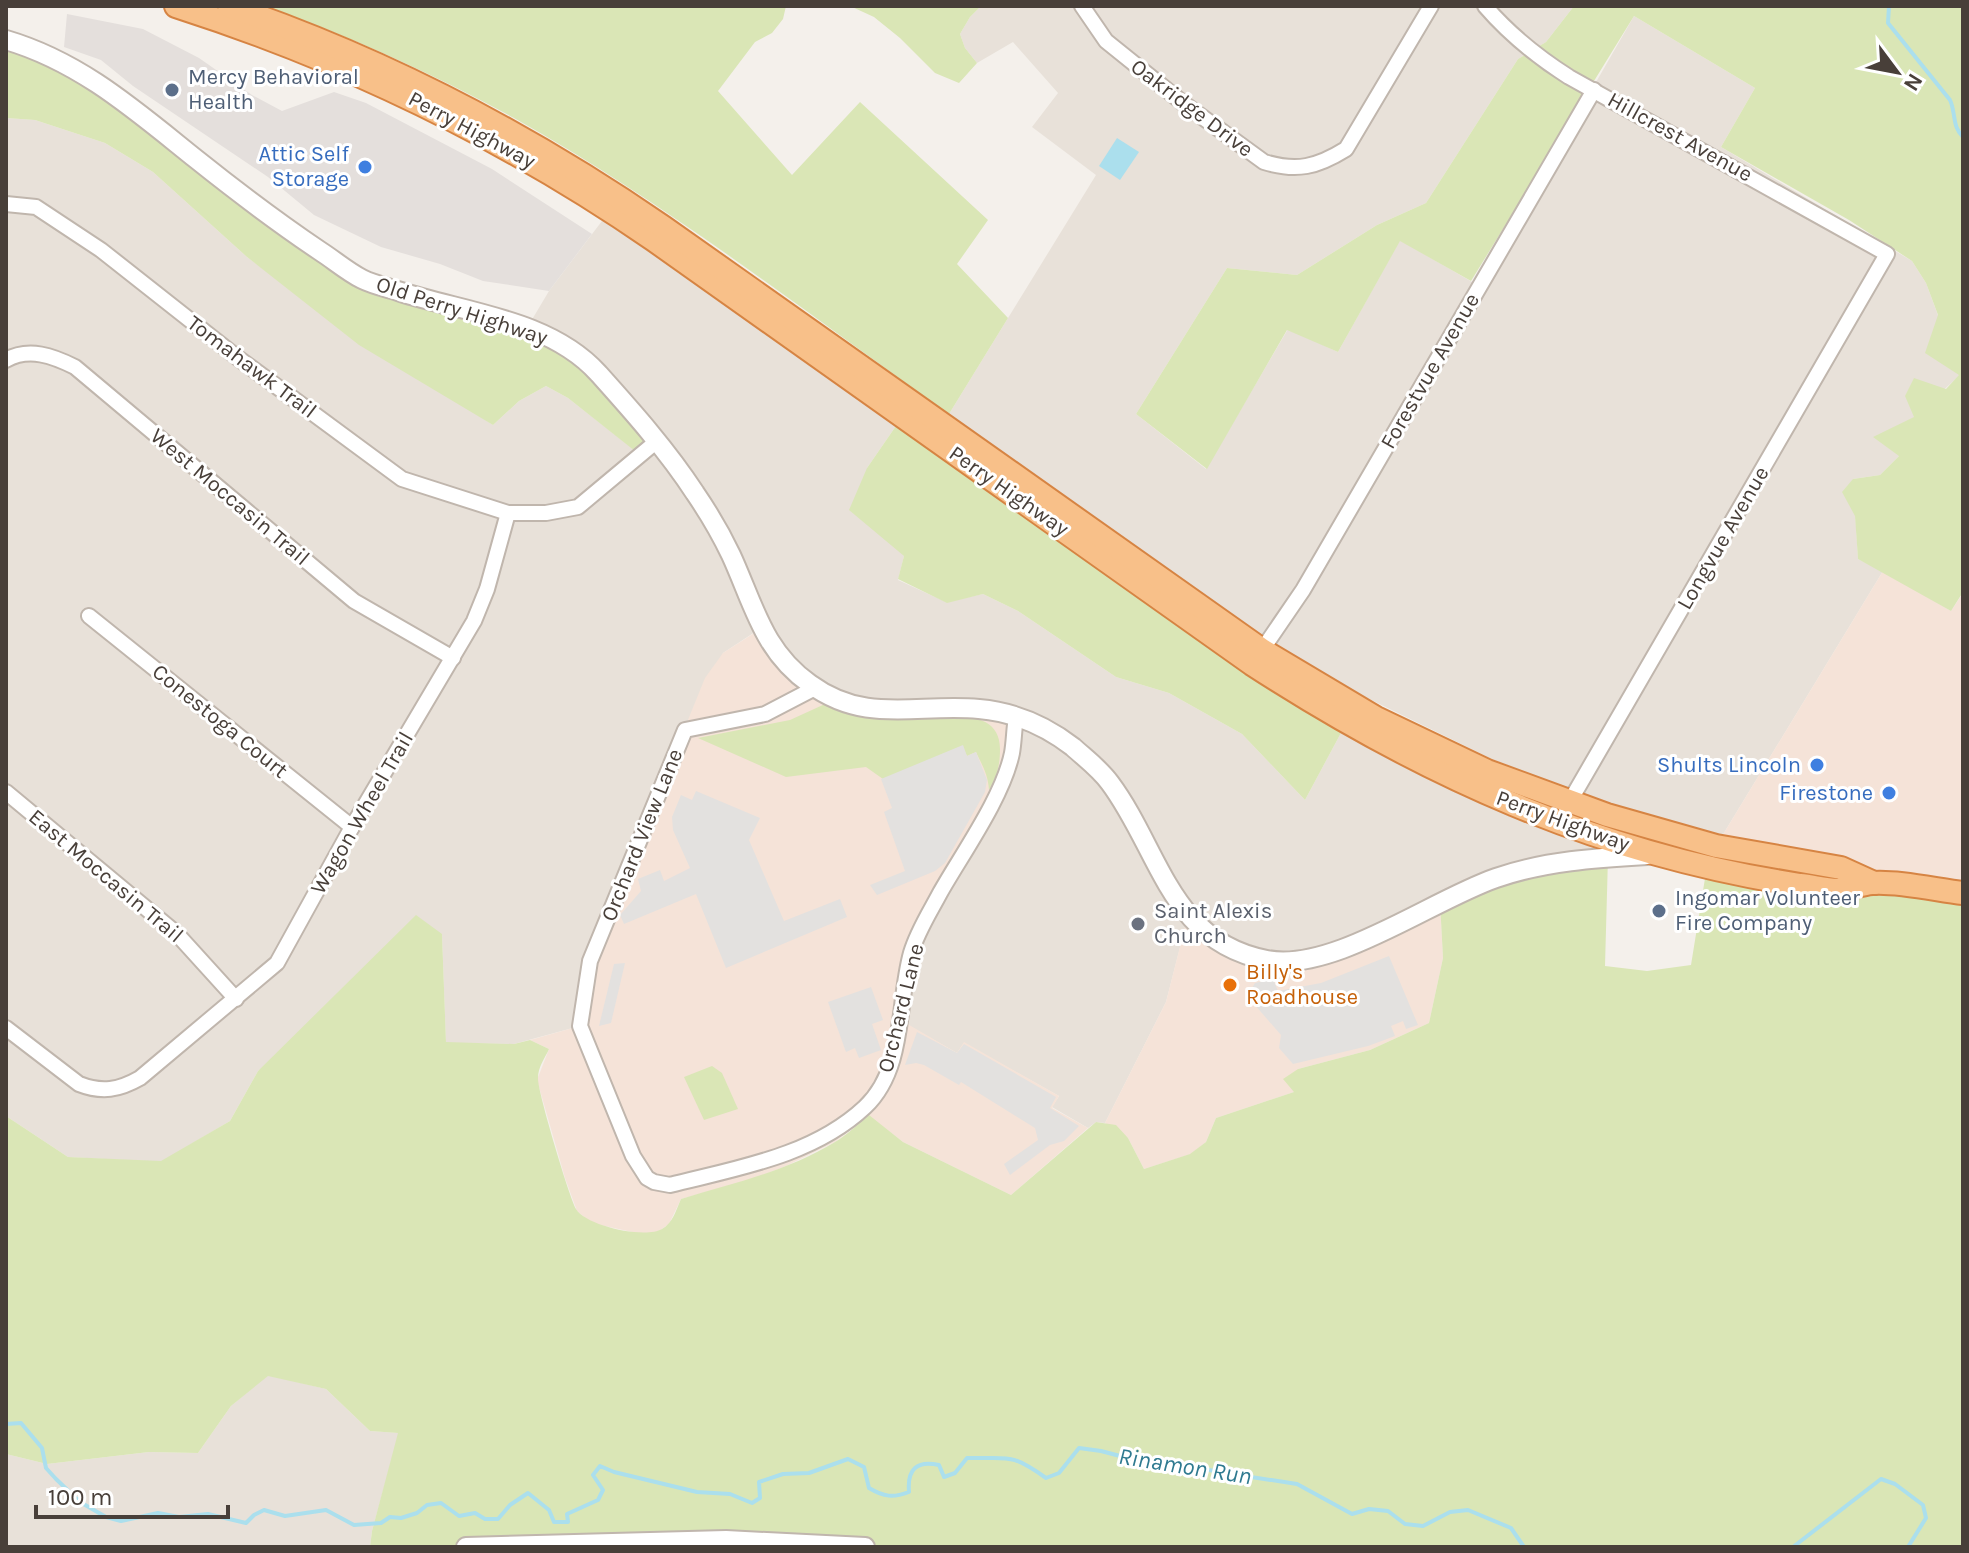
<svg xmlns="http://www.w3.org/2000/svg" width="1969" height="1553" font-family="Karla,sans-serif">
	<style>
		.residential { fill: #e8e1d9 }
		.commercial { fill: #f5e3d8 }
		.industrial { fill: #e4dfdc }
		.green { fill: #dae6b6 }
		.parking { fill: #e3e1df }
		.water { fill: #abdfed }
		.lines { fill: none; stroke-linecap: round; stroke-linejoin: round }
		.stream { stroke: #abdfed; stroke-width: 4 }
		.minor-casing { stroke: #c0b6ad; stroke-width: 18 }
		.tertiary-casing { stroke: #c0b6ad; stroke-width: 22 }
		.trunk-casing { stroke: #d68443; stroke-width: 26 }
		.minor { stroke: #fff; stroke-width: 14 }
		.tertiary { stroke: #fff; stroke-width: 18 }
		.trunk { stroke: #f8c089; stroke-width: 22 }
		.service-dot { fill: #5c6f8a; stroke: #fff; stroke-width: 3 }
		.shop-dot { fill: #3f7fe0; stroke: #fff; stroke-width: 3 }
		.worship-dot { fill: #6b7280; stroke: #fff; stroke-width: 3 }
		.food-dot { fill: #e8710a; stroke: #fff; stroke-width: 3 }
		.labels { text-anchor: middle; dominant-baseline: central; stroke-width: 6; stroke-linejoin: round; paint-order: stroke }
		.service-label { font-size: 22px; fill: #4e5e75; stroke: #fff; text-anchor: start }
		.street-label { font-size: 22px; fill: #483f39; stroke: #fff }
		.shop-label { font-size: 22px; fill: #366cbe; stroke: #fff; text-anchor: end }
		.worship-label { font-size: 22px; fill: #5b616d; stroke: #fff; text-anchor: start }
		.food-label { font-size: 22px; fill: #c56008; stroke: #fff; text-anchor: start }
		.water-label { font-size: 24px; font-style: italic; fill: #2f7a90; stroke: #fff }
	</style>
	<rect width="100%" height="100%" fill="#f4f0eb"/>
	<g class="residential">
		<path d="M981,6H1574L1546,42L1518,59L1426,203L1377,225L1297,275L1227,268L1136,414L1206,469L1288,329L1338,352L1400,240L1479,286L1634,16L1755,88L1721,147L1912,261L1926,283L1960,375L1914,417L1899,456L1880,475L1853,479L1858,559L1883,571L1716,846L1492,759L1351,690L1269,640L949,414L1096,175L1032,127L1058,93L1013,42L977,63L965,48L960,34L970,17Z"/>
		<path d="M6,118L35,120L105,143L153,172L247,257L294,292L493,425L519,401L546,386L568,398L641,455L527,328L549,291L605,217L898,423L867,468L904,556L898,580L946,602L983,594L1018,611L1116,677L1169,693L1242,734L1305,800L1342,731L1441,783L1517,816L1587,842L1608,857L1352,945L1274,962L1188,916L1166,1002L1105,1123L1096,1122L1088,1128L1052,1107L1059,1096L964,1043L957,1053L899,1020L832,698L761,628L723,653L580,1026L514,1044L446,1043L442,934L258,1071L230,1121L161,1162L68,1157L6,1116Z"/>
		<path d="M268,1375L326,1389L370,1431L399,1433L372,1531L370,1547H6V1454L47,1464L149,1452L198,1453L231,1406Z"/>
	</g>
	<g class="commercial">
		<path d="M1883,571L1951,611L1963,593V893L1716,846Z"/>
		<path d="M762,628L832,698L1016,717L1012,755L924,922L899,1019L957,1053L964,1042L1059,1096L1052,1108L1088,1128L1011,1195L903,1142L869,1116L835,1142L786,1166L753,1179L681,1199L669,1224L659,1231L646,1235L591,1223L577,1211L565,1178L537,1080L549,1049L530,1040L580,1026L590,961L705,678L723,653Z"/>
		<path d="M1440,902L1443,958L1429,1023L1370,1050L1298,1069L1294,1092L1216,1118L1206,1142L1191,1154L1144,1169L1128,1138L1105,1123L1166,1002L1188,915L1197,925L1287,962Z"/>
	</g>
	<path class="industrial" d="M67,14L143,29L199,58L252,95L282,111L334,92L366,103L492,169L592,234L549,291L483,281L440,264L381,247L314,215L268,177L133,86L101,60L64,47Z"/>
	<g class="green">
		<path d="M266,6H786L783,19L772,33L755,42L718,91L792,175L860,102L988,220L957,264L1008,318L949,414C807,313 666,203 514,118C434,74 351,37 266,6Z"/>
		<path d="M850,6H981L970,17L960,34L965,48L977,63L959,83L935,73L900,38L874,17Z"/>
		<path d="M1574,6H1963V592L1951,611L1858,559L1855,516L1842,492L1853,479L1880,475L1899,456L1873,437L1914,417L1905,396L1914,378L1946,389L1959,375L1925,353L1938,315L1926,283L1912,261L1849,220L1721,147L1755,88L1634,16L1471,281L1400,241L1338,352L1287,330L1207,469L1136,414L1227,268L1297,275L1377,225L1426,203L1518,59L1546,42Z"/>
		<path d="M6,40L39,50L363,280L561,344L657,441L640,455L568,398L546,386L519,401L493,425L359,345L247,257L153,172L105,143L35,120L6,118Z"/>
		<path d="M898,423L1342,731L1305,800L1242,734L1169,693L1116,677L1018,611L983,594L947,603L898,579L904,556L849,510L867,468Z"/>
		<path d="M825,704C849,714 871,720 896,720C928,721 1000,700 1000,749C1000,766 997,776 989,790C988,774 982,765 976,752L967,756L962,746L883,779L866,767L786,777L698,738L790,720Z"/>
		<path d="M1608,857L1605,966L1647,971L1691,965L1707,866L1963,893V1547H370L372,1531L398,1433L370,1431L326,1389L268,1376L231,1406L198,1453L149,1452L47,1464L6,1454V1116L68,1157L161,1161L230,1121L258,1071L416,915L442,934L446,1042L514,1044L530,1040L549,1049C545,1058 538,1067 538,1078C537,1090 569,1196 576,1209C586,1226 645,1239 662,1229C673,1223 676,1210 681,1199C733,1183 788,1171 835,1142C847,1135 858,1124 869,1115L903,1142L1011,1195L1096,1122L1116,1125L1128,1138L1144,1169L1190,1154L1206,1142L1216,1118L1294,1092L1283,1079L1298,1069L1370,1050L1429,1023L1443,958L1440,902L1466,889Z"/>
		<path d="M712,1066L722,1073L738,1109L704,1120L684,1077Z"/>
	</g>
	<g class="parking">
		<path d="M963,745L967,756L976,752L987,780L985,792L945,863L935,871L877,895L870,885L905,871L884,812L892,808L881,779Z"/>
		<path d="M696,791L760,818L749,840L784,921L840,899L847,917L726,968L696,894L624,924L620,915L641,891L638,879L660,870L664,881L690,868L673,830L672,817L681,795L692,800Z"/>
		<path d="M1389,956L1418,1025L1406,1029L1403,1021L1391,1026L1395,1036L1368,1046L1293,1064L1279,1048L1281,1035L1254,1004L1252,988L1255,983L1273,979L1278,991L1321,983Z"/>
		<path d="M625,963L611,1023L599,1026L614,964Z"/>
		<path d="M871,987L883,1020L872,1024L881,1050L859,1058L855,1048L846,1052L828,1002Z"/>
		<path d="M917,1032L957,1053L964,1044L1056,1097L1050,1108L1079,1126L1064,1141L1050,1145L1010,1175L1004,1164L1038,1140L1035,1128L961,1082L959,1085L924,1065L916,1063L905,1065Z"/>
	</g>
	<path class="water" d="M1117,138L1139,152L1120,180L1099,166Z"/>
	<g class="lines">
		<g class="stream">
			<path d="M1889,6L1888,23L1950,100C1956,113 1952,127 1963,137"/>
			<path d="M6,1424L21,1423L42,1448L46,1468L56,1479L80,1502L106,1517L121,1521L158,1513L179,1517L208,1514L246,1523L254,1515L264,1510L285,1516L326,1510L354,1525L381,1523L390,1517L401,1518L417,1513L427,1505L441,1503L459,1516L475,1513L485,1519H498L510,1505L528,1493L549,1510L554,1522H568L567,1514L598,1500L603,1490L593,1475L600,1466L614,1472L697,1492L730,1494L752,1503L760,1498L759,1482L783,1474L809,1473L848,1459L864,1467L869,1488C884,1497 893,1498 909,1492C907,1469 917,1460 939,1465L944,1477L955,1473L967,1458C1010,1459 1009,1452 1046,1478L1059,1473L1079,1448L1101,1451L1158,1466L1171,1462L1219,1472L1297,1484L1352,1514L1369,1509L1388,1511L1405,1524L1423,1526L1450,1512L1468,1510L1511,1528L1524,1547"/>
			<path d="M1793,1547L1881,1479L1895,1484L1923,1505L1926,1518L1908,1547"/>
		</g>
		<defs>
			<g id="minor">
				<path d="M1082,6L1106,41L1183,103L1264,162C1297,172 1317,167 1346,149L1431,6"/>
				<path d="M1485,6C1510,35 1536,56 1569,77L1887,254L1566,808"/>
				<path d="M6,204L36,207L101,250L238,358L402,479L508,513H546L578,507L657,441"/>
				<path d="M6,360C29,347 53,356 75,367L354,601L453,658"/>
				<path d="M89,616L352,827"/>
				<path d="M1262,650L1303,590L1594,90"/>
				<path d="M815,688L765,714L685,730L590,961L580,1026L633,1156L647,1178L654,1182L670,1185C737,1168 813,1156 865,1107C906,1068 897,1003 911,953C917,932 930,912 940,893C962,854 1003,797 1012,753C1014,742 1014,729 1016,717"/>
				<path d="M6,792L177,934L236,999"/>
				<path d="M6,1028L79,1084C102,1093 119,1090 140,1078L277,963L352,827L474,621L487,589L508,513"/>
			</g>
			<g id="tertiary">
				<path d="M6,40C81,62 136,111 196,159C236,191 277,222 320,251C334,260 348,272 362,279C374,285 389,288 401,292C467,313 550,320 598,373C632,411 667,450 695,493C708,512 721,534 731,555C754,605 763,651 810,684C866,725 917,703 979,709C1013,712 1046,726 1073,747C1085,758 1100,769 1110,783C1160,850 1170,942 1267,960C1332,973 1432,900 1496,878C1545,861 1596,858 1647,855"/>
				<path d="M466,1547L726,1540L865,1547"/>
			</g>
			<g id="trunk">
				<path d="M176,6C347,61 506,138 654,240L1252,664C1423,775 1597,854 1800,885C1812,886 1825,890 1837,890C1849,890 1860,884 1872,883C1898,881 1937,890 1963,893"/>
				<path d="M229,6C384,59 528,134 663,227L1262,650L1376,718L1487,771L1607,815L1716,846L1841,868L1874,883"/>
			</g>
		</defs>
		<use href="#minor" class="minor-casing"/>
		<use href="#tertiary" class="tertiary-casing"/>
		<use href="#trunk" class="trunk-casing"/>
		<use href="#minor" class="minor"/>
		<use href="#tertiary" class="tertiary"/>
		<use href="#trunk" class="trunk"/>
	</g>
	<g class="service-dot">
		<circle cx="172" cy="90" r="8"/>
		<circle cx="1659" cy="911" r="8"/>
	</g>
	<g class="shop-dot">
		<circle cx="365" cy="167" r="8"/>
		<circle cx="1817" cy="765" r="8"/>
		<circle cx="1889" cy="793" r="8"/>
	</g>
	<circle class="worship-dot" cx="1138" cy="924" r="8"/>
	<circle class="food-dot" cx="1230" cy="985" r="8"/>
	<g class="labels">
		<g class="service-label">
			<text x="188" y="77">Mercy Behavioral<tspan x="188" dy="25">Health</tspan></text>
			<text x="1675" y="898">Ingomar Volunteer<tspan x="1675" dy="25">Fire Company</tspan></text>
		</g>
		<g class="street-label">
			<text transform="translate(1192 108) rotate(37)">Oakridge Drive</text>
			<text transform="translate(472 130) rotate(28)">Perry Highway</text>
			<text transform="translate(1680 137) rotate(29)">Hillcrest Avenue</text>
			<text transform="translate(462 311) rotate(18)">Old Perry Highway</text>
			<text transform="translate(252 367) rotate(37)">Tomahawk Trail</text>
			<text transform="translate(1430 371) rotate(-60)">Forestvue Avenue</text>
			<text transform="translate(1009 491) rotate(35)">Perry Highway</text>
			<text transform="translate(230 497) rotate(40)">West Moccasin Trail</text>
			<text transform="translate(1723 538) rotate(-60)">Longvue Avenue</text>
			<text transform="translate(220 721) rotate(39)">Conestoga Court</text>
			<text transform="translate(362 813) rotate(-60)">Wagon Wheel Trail</text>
			<text transform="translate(1563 821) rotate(20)">Perry Highway</text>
			<text transform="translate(642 835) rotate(-68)">Orchard View Lane</text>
			<text transform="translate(106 876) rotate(40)">East Moccasin Trail</text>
			<text transform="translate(901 1008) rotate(-76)">Orchard Lane</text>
		</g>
		<g class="shop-label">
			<text x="349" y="154">Attic Self<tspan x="349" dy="25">Storage</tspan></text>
			<text x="1801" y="765">Shults Lincoln</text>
			<text x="1873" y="793">Firestone</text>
		</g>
		<g class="worship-label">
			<text x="1154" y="911">Saint Alexis<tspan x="1154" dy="25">Church</tspan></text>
		</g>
		<g class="food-label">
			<text x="1246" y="972">Billy's<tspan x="1246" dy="25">Roadhouse</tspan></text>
		</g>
		<g class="water-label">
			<text transform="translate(1185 1466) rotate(9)">Rinamon Run</text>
		</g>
	</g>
	<rect width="1969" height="1553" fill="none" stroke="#483f39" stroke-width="16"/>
	<g transform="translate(1897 72) rotate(122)" stroke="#ffffff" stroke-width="6" paint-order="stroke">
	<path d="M0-6L14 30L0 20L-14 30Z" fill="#483f39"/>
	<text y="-12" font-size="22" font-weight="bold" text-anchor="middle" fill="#483f39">N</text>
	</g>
	<path d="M36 1505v12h192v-12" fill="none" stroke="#483f39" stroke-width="4"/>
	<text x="48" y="1505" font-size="24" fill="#483f39" stroke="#ffffff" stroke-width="6" paint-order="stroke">100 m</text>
</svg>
